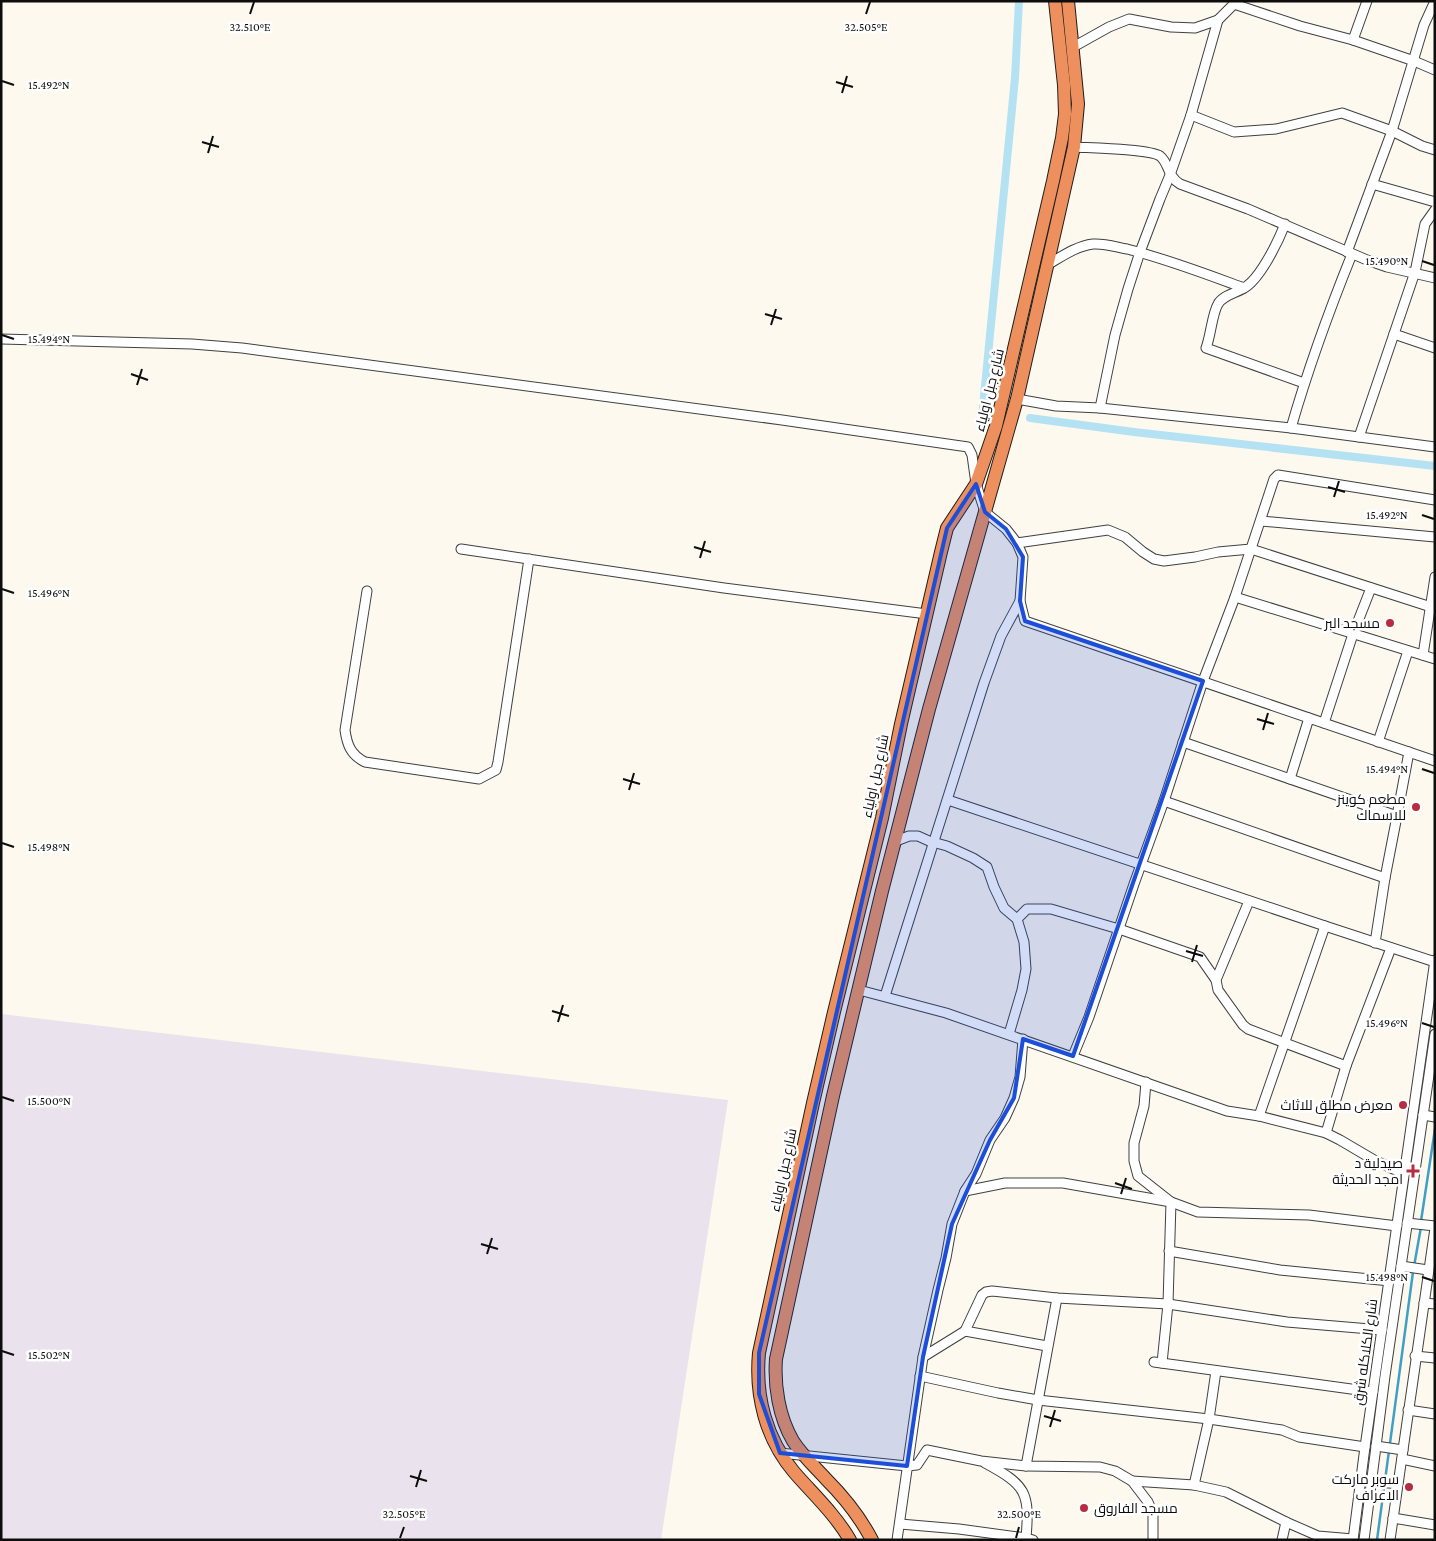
<svg xmlns="http://www.w3.org/2000/svg" width="1436" height="1541" font-family="'Crimson Pro',Cairo,serif">
	<style>
		.industrial { fill: #eae2ec }
		.lines { fill: none; stroke-linecap: round; stroke-linejoin: round }
		.stream { stroke: #409fc7; stroke-width: 2.5 }
		.canal { stroke: #b5e2f3; stroke-width: 8 }
		.minor-casing { stroke: #404040; stroke-width: 11 }
		.highway-casing { stroke: #1e1e1e; stroke-width: 14 }
		.minor { stroke: #fff; stroke-width: 9 }
		.highway { stroke: #ee905d; stroke-width: 12 }
		.marked { fill: #1d4ed8; fill-opacity: 0.2; stroke: #1d4ed8; stroke-width: 4; stroke-linejoin: round }
		.ticks { fill: none; stroke: #0d0d0d; stroke-width: 2 }
		.poi-dot { fill: #b72c40; stroke: #fff; stroke-width: 2 }
		.labels { text-anchor: middle; dominant-baseline: central; stroke-width: 5; stroke-linejoin: round; paint-order: stroke }
		.street-label { font-size: 14px; fill: #0d0d0d; stroke: #fff }
		.poi-label { font-size: 14px; fill: #0d0d0d; stroke: #fff; text-anchor: end }
		.ticks-label { font-size: 12px; text-anchor: middle; fill: #0d0d0d; stroke: #fff; stroke-width: 5; stroke-linejoin: round; paint-order: stroke }
	</style>
	<rect width="100%" height="100%" fill="#fef9ee"/>
	<path class="industrial" d="M1,1014L728,1100L661,1540H1Z"/>
	<g class="lines">
		<g class="stream">
			<path d="M1421,1221L1435,1129"/>
			<path d="M1377,1540L1413,1272L1421,1227"/>
		</g>
		<g class="canal">
			<path d="M982,417L1015,78L1019,1"/>
			<path d="M1030,418L1134,432L1435,466"/>
		</g>
		<defs>
			<g id="minor">
				<path d="M1234,4L1300,26L1353,40L1414,61L1435,70"/>
				<path d="M1353,40L1367,1"/>
				<path d="M1075,46L1109,27L1129,19L1171,27L1195,28L1218,20L1234,4V1"/>
				<path d="M1191,115L1234,132L1276,129L1342,113L1392,131L1422,146L1435,150"/>
				<path d="M1074,147C1090,148 1149,149 1160,156C1169,163 1167,176 1180,184L1248,209L1367,260L1387,267L1435,278"/>
				<path d="M1372,184L1435,202"/>
				<path d="M1285,224C1278,242 1260,279 1244,288C1236,293 1223,295 1218,304C1212,314 1211,335 1206,348L1304,383"/>
				<path d="M1347,252L1392,131L1424,25L1435,1"/>
				<path d="M1047,265C1061,257 1076,246 1093,244C1104,243 1116,247 1127,249C1167,259 1206,274 1244,288"/>
				<path d="M1394,334L1435,348"/>
				<path d="M1,339L192,344L242,348L782,420L968,447L972,455L976,484L985,512L1006,529L1017,543L1023,557L1020,601L1025,621L1435,761"/>
				<path d="M1017,399L1056,406L1100,408L1291,428L1435,447"/>
				<path d="M1100,408L1115,335L1128,289L1140,252L1160,199L1170,175L1191,115L1218,20"/>
				<path d="M1291,428C1308,369 1329,311 1352,254"/>
				<path d="M1359,437L1415,272L1425,224L1435,210"/>
				<path d="M1261,521L1435,537"/>
				<path d="M1017,543L1108,530L1125,537L1143,552L1154,559L1164,561L1195,557L1218,552L1251,549L1431,607"/>
				<path d="M461,549L724,588L927,614"/>
				<path d="M367,591L345,730C347,745 351,755 365,762L479,779L496,770L498,762L529,559"/>
				<path d="M1235,597L1435,659"/>
				<path d="M1423,655L1435,577"/>
				<path d="M1324,723L1353,634L1371,588"/>
				<path d="M1183,742L1397,816L1385,878L1375,943"/>
				<path d="M1378,742L1408,651"/>
				<path d="M1290,779L1309,718"/>
				<path d="M948,800L1325,926L1435,962"/>
				<path d="M1164,801L1385,878"/>
				<path d="M1397,816L1409,752"/>
				<path d="M896,841L909,836H918L929,841L947,846L973,858L987,867L994,887L1004,908L1017,919L1024,942L1026,969L1022,990L1009,1034"/>
				<path d="M1249,901L1216,980L1218,990L1243,1025L1248,1029L1346,1066"/>
				<path d="M1017,919L1027,909H1051L1122,930L1200,957L1216,980"/>
				<path d="M859,990L946,1013L1227,1111L1259,1116L1326,1133L1340,1140L1374,1160L1404,1174"/>
				<path d="M885,996L984,683L1001,636L1020,601"/>
				<path d="M1073,1056L1089,1017L1134,884L1164,801L1203,681L1235,597L1274,479L1278,475L1435,500"/>
				<path d="M1146,1082L1144,1106L1134,1143V1161L1138,1176L1171,1202L1168,1304L1162,1363"/>
				<path d="M1423,1115L1435,1117"/>
				<path d="M1259,1116L1325,926"/>
				<path d="M1326,1133L1346,1066L1391,948"/>
				<path d="M965,1191L1005,1183H1063L1171,1202L1198,1212L1309,1215L1397,1226"/>
				<path d="M1407,1223L1435,1226"/>
				<path d="M1169,1251L1280,1270L1390,1281"/>
				<path d="M1401,1266L1428,1270"/>
				<path d="M1424,1303L1435,1304"/>
				<path d="M965,1331L982,1295L986,1292L992,1291L1057,1298L1168,1304L1287,1322L1382,1330"/>
				<path d="M1415,1356L1435,1358"/>
				<path d="M923,1357L965,1331L1047,1346"/>
				<path d="M1154,1362L1373,1392"/>
				<path d="M920,1376L998,1393L1038,1400L1209,1419L1282,1430L1299,1437L1365,1447"/>
				<path d="M1408,1410L1435,1414"/>
				<path d="M1376,1446L1403,1450"/>
				<path d="M780,1453L907,1466L917,1465L927,1450L981,1461L1026,1466L1100,1467L1115,1471L1132,1481L1148,1502L1153,1514V1540"/>
				<path d="M1402,1459L1435,1466"/>
				<path d="M985,1463C1026,1485 1030,1492 1026,1538L1033,1540"/>
				<path d="M1026,1466L1057,1298"/>
				<path d="M1132,1481L1194,1485L1226,1492L1286,1522L1318,1536L1353,1539"/>
				<path d="M1371,1481L1398,1484"/>
				<path d="M1194,1485L1209,1419L1216,1371"/>
				<path d="M1393,1518L1435,1525"/>
				<path d="M900,1524L959,1529L1026,1538"/>
				<path d="M897,1540L923,1357L938,1290L946,1258L952,1224L965,1191L976,1174L990,1140L1005,1118L1014,1098L1020,1077L1023,1039"/>
				<path d="M1282,1540L1286,1522"/>
				<path d="M1353,1540L1365,1447L1435,960"/>
				<path d="M1364,1540L1385,1376L1435,1034"/>
				<path d="M1390,1540L1435,1228"/>
			</g>
			<g id="highway">
				<path d="M850,1540C835,1514 813,1494 794,1472C766,1439 755,1396 759,1353L813,1103L834,1012L882,818L901,724L941,552L947,528L976,484L996,426L1053,181L1062,138L1065,114L1064,85L1055,1"/>
				<path d="M872,1540C860,1517 844,1497 826,1479C814,1466 802,1455 793,1441C779,1417 774,1386 776,1359L833,1096L882,891L929,709L1017,399L1074,147L1078,104L1068,1"/>
			</g>
		</defs>
		<use href="#minor" class="minor-casing"/>
		<use href="#highway" class="highway-casing"/>
		<use href="#minor" class="minor"/>
		<use href="#highway" class="highway"/>
	</g>
	<path class="marked" d="M976,484L985,512L1006,529L1023,557L1020,601L1025,621L1203,681L1073,1056L1023,1039L1014,1098L990,1140L952,1224L923,1357L907,1466L780,1453L759,1394V1353L947,528Z"/>
	<path class="ticks" d="M250,14L254,2M866,14L870,2M2,81L14,85M836,82L853,87M842,93L847,76M202,142L219,147M208,153L213,136M1422,261L1434,265M765,314L782,319M771,325L776,309M2,335L14,339M131,374L148,380M137,385L142,369M1328,487L1345,492M1334,497L1339,481M1422,515L1434,519M694,547L711,552M700,558L705,541M2,589L14,593M1257,719L1274,724M1263,730L1268,713M1422,769L1434,773M623,779L640,784M629,790L634,773M2,843L14,847M1186,951L1203,956M1192,962L1197,945M552,1011L569,1016M558,1022L563,1005M1422,1023L1434,1027M2,1097L14,1101M1115,1183L1132,1189M1121,1194L1126,1178M481,1244L498,1249M487,1254L492,1238M1422,1277L1434,1281M2,1351L14,1355M1044,1416L1061,1421M1050,1427L1055,1410M410,1476L427,1481M416,1487L421,1470M400,1538L404,1527M1016,1538L1019,1527"/>
	<g class="poi-dot">
		<circle cx="1390" cy="623" r="5"/>
		<circle cx="1416" cy="807" r="5"/>
		<circle cx="1403" cy="1105" r="5"/>
		<path d="M1410.5 1163.5h5v5h5v5h-5v5h-5v-5h-5v-5h5z"/>
		<circle cx="1409" cy="1487" r="5"/>
		<circle cx="1084" cy="1508" r="5"/>
	</g>
	<g class="labels">
		<g class="street-label">
			<text transform="translate(989 390) rotate(-76)">شارع جبل اولياء</text>
			<text transform="translate(875 776) rotate(-78)">شارع جبل اولياء</text>
			<text transform="translate(783 1170) rotate(-78)">شارع جبل اولياء</text>
			<text transform="translate(1365 1352) rotate(-82)">شارع الكلاكله شرق</text>
		</g>
		<g class="poi-label">
			<text x="1380" y="623">مسجد البر</text>
			<text x="1406" y="799">مطعم كوينز<tspan x="1406" dy="16">للاسماك</tspan></text>
			<text x="1393" y="1105">معرض مطلق للاثاث</text>
			<text x="1403" y="1163">صيدلية د<tspan x="1403" dy="16">امجد الحديثة</tspan></text>
			<text x="1399" y="1479">سوبر ماركت<tspan x="1399" dy="16">الاعراف</tspan></text>
			<text x="1094" y="1508" text-anchor="start">مسجد الفاروق</text>
		</g>
	</g>
	<g class="ticks-label">
		<text x="250" y="31">32.510°E</text>
		<text x="866" y="31">32.505°E</text>
		<text x="49" y="89">15.492°N</text>
		<text x="1387" y="265">15.490°N</text>
		<text x="49" y="343">15.494°N</text>
		<text x="1387" y="519">15.492°N</text>
		<text x="49" y="597">15.496°N</text>
		<text x="1387" y="773">15.494°N</text>
		<text x="49" y="851">15.498°N</text>
		<text x="1387" y="1027">15.496°N</text>
		<text x="49" y="1105">15.500°N</text>
		<text x="1387" y="1281">15.498°N</text>
		<text x="49" y="1359">15.502°N</text>
		<text x="404" y="1518">32.505°E</text>
		<text x="1019" y="1518">32.500°E</text>
	</g>
	<rect width="1436" height="1541" fill="none" stroke="#0d0d0d" stroke-width="5"/>
</svg>
